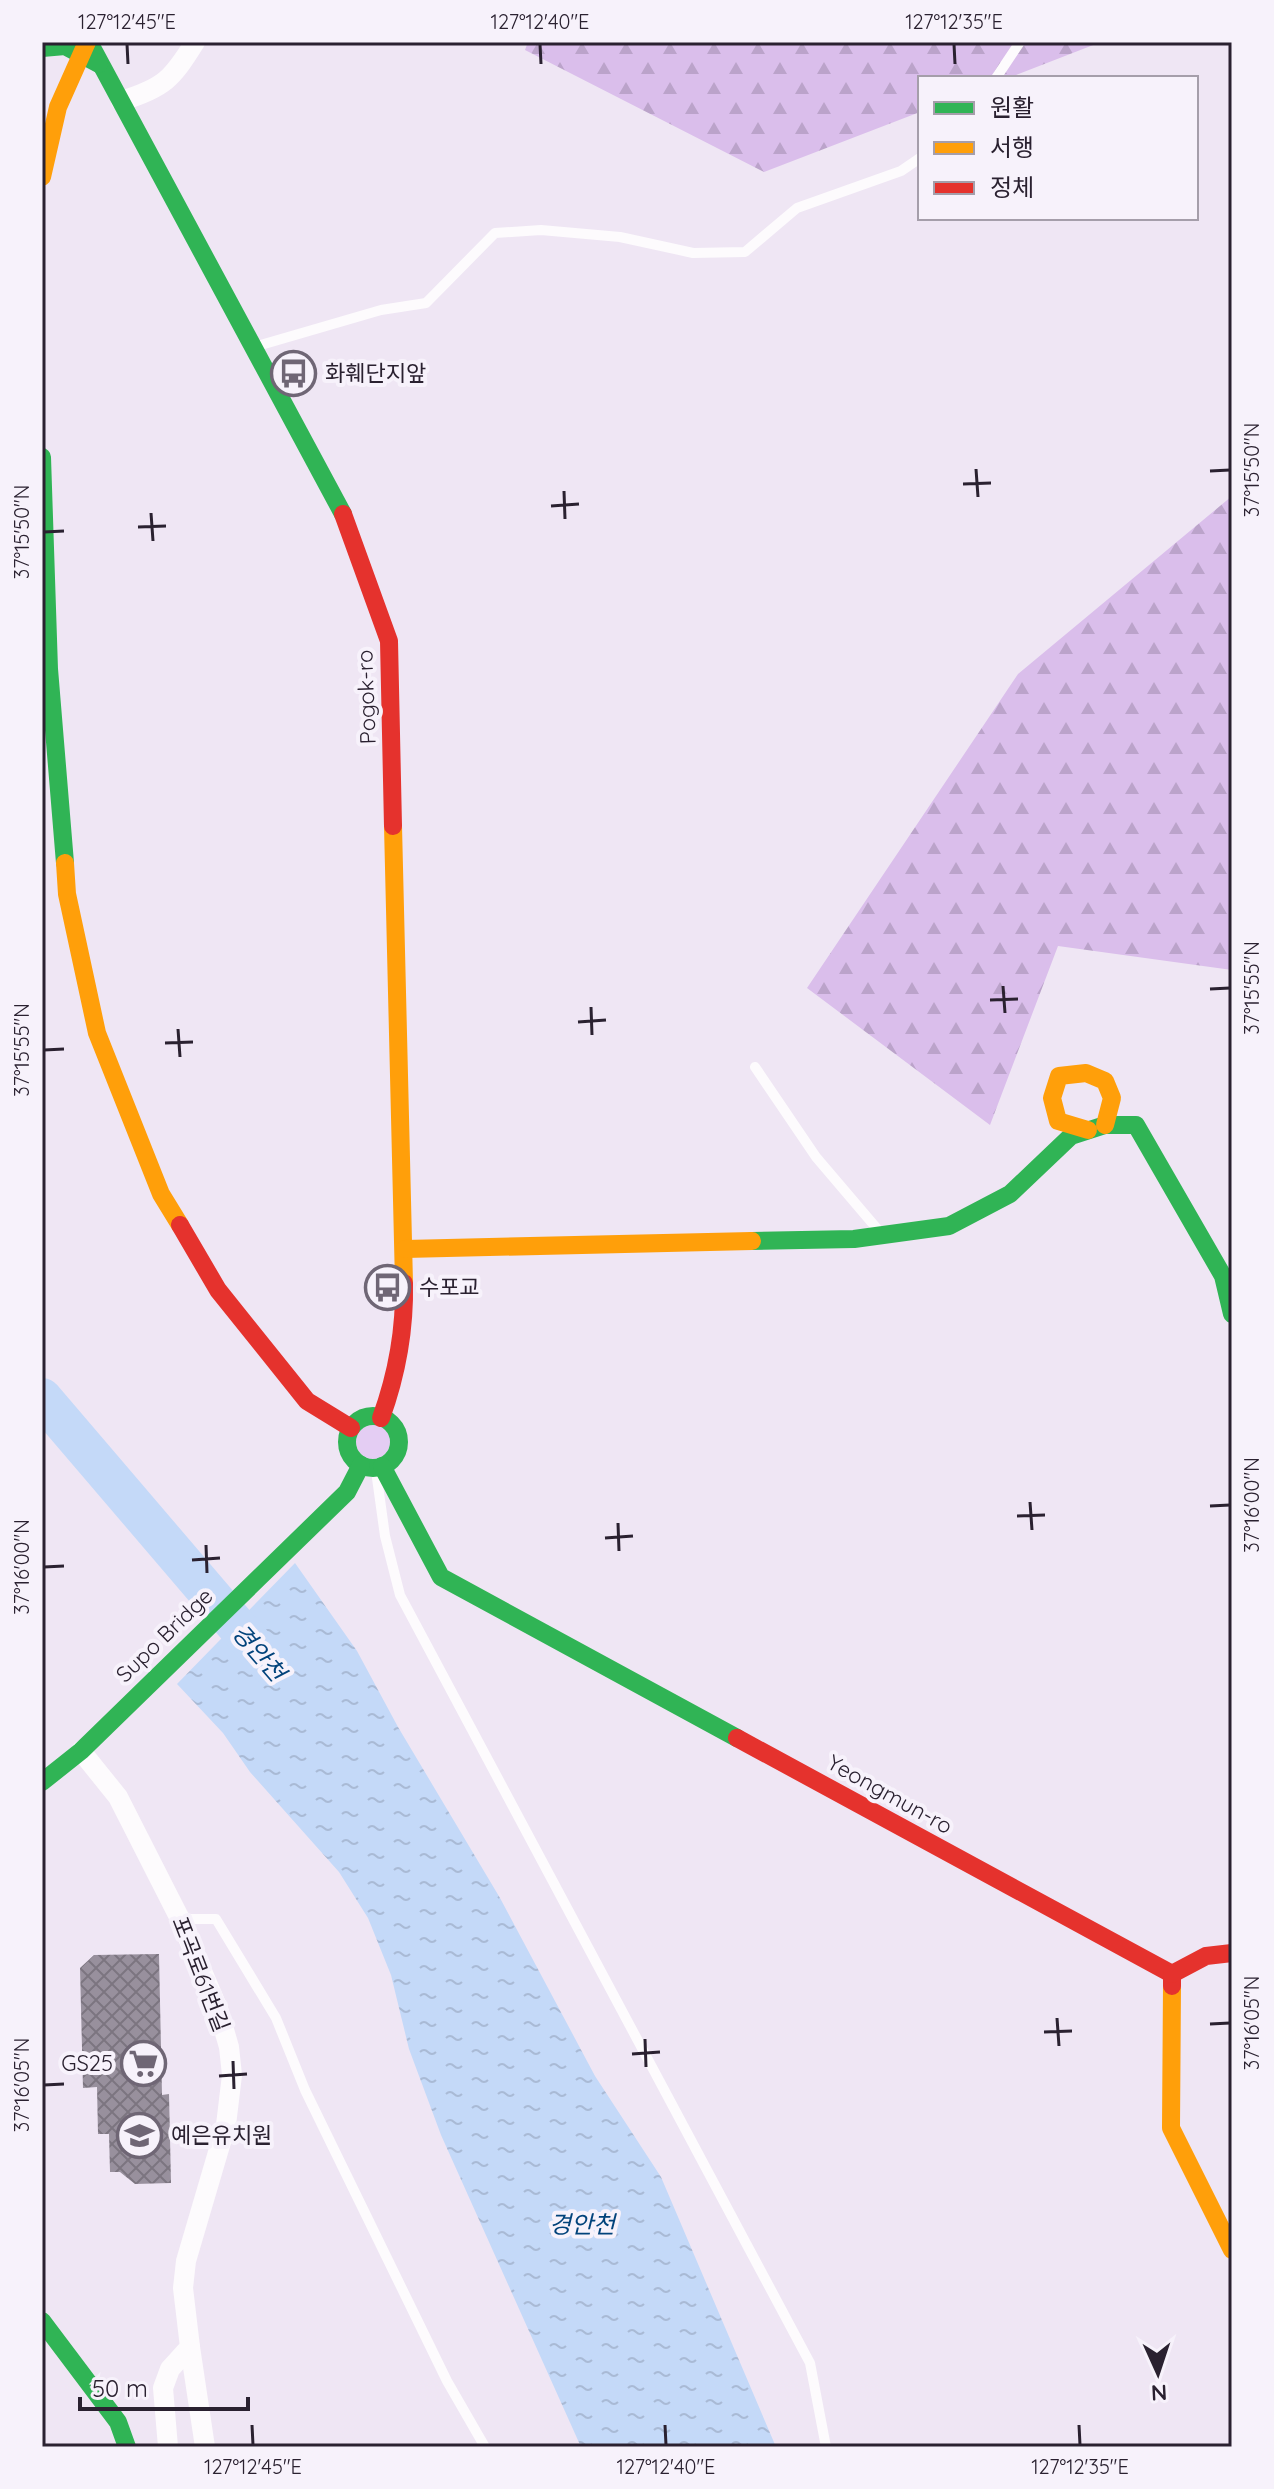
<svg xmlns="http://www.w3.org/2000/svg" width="1274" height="2489" font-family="Quicksand,'Noto Sans KR',sans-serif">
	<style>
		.grass { fill: #e4cdf3 }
		.forest { fill: url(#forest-firs) }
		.water { fill: url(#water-ripples) }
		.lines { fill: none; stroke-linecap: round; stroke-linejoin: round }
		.river { stroke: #c4d9f8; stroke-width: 40 }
		.building { fill: url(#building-cross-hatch) }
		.lane { stroke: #fdfbfd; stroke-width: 10 }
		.street { stroke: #fdfbfd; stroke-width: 20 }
		.fast { stroke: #30b455; stroke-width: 18 }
		.slow { stroke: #ff9f0a; stroke-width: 18 }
		.jam { stroke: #e5322d; stroke-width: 18 }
		.ticks { fill: none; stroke: #2a2130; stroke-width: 3 }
		.labels { text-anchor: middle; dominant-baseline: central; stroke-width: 8; stroke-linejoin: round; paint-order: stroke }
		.poi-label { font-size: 22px; fill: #2a2130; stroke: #f7f2fb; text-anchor: start }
		.street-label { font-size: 22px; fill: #2a2130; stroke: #f7f2fb }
		.water-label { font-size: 24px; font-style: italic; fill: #02437b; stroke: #f7f2fb }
		.neatline { fill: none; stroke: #2a2130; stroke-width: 3 }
		.ticks-label { font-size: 20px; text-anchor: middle; fill: #2a2130 }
	</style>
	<defs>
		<pattern id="forest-firs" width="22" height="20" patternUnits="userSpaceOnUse" patternTransform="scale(2)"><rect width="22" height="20" fill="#dabeeb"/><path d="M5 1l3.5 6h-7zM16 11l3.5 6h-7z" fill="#bba3ca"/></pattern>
		<pattern id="water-ripples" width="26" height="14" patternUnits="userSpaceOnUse" patternTransform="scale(2)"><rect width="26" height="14" fill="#c4d9f8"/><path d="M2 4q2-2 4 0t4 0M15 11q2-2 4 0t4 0" fill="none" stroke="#a9bad5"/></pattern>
		<pattern id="building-cross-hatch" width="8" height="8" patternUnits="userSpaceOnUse" patternTransform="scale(2)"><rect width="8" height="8" fill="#98909d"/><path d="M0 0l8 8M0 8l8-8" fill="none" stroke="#7c7580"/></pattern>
	</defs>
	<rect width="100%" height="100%" fill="#efe6f4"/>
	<circle class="grass" cx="373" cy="1442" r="17"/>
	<g class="forest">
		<path d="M528,42H1101L1008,78H920V112L764,172L525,50Z"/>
		<path d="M1232,496V970L1058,946L990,1125L807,988L1018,674Z"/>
	</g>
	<path class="water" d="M295,1563L357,1651L398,1727L500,1898L595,2076L661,2177L776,2447H581L441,2135L409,2049L391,1975L368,1918L339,1872L250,1772L223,1733L177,1684Z"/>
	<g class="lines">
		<path class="river" d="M42,1398L271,1666"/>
	</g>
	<path class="building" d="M159,1954L162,2095L169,2094L171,2183L135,2184L120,2172H110L109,2134H98L97,2087L83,2088L80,1968L94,1955Z"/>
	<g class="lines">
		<g class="lane">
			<path d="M996,78L1020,42"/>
			<path d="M254,347L381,310L426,303L495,233L541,230L620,237L693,253L745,252L797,208L901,171L920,158"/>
			<path d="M755,1067L816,1157L879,1231"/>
			<path d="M377,1478L385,1536L400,1595L810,2363L826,2447"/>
			<path d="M180,1919H216L276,2018L305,2090L447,2381L485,2447"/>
		</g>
		<g class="street">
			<path d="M121,101C164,88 172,79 195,42"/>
			<path d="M81,1751L118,1797L180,1919L218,2009L229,2047L232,2075L226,2125L186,2261L183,2288L190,2347L170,2369L163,2388L168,2447"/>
			<path d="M190,2347L205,2447"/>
		</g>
		<g class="fast">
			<path d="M89,42L343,514"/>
			<path d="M42,48L65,46L99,64"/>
			<path d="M42,457L49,669L65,863"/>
			<path d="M752,1241L854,1239L949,1226L1010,1194L1071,1136L1105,1125H1136L1223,1276L1232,1314"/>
			<circle cx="373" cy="1442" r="26"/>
			<path d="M382,1466L441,1577L737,1738"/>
			<path d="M42,1782L81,1751L347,1492L361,1465"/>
			<path d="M42,2321L118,2422L127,2447"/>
		</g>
		<g class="slow">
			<path d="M42,177L58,107L87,42"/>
			<path d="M393,826L404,1283"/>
			<path d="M65,863L67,894L97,1033L161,1194L180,1225"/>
			<path d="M1088,1130L1058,1121L1052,1098L1059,1076L1086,1073L1105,1081L1112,1098L1105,1125"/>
			<path d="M405,1249L752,1241"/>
			<path d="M1172,1986L1171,2128L1232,2250"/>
		</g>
		<g class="jam">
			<path d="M343,514L389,641L393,826"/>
			<path d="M180,1225L218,1290L307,1401L351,1428"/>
			<path d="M381,1418C397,1374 405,1330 404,1283"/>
			<path d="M737,1738L1172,1974V1986"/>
			<path d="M1172,1974L1206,1956L1232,1953"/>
		</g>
	</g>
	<path class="ticks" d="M127,44L128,64M540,44L541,64M954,44L955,64M976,469L978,497M1210,471L1230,470M963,484L991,483M564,491L565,519M551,506L579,504M151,513L153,541M138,527L166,526M44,532L64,531M1003,986L1005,1013M1210,989L1230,988M990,1000L1018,999M591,1007L592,1035M578,1022L606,1020M178,1029L180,1057M165,1043L193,1042M44,1050L64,1049M1030,1502L1032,1530M1210,1506L1230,1505M1017,1516L1045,1515M618,1523L619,1551M605,1538L633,1536M206,1545L207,1573M192,1560L220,1558M44,1567L64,1566M1057,2018L1059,2046M1210,2024L1230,2023M1044,2032L1072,2031M645,2039L646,2067M632,2054L660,2052M233,2061L234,2089M219,2076L247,2074M44,2085L64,2084M252,2425L253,2445M665,2425L666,2445M1079,2425L1080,2445"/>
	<defs>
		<symbol id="bus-ring" viewBox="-11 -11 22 22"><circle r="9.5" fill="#f7f2fb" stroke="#6f6675" stroke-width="1.5"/><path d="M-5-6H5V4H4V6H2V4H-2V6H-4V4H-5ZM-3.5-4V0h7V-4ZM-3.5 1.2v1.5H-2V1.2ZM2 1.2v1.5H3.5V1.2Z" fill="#6f6675"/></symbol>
		<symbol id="supermarket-ring" viewBox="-11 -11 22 22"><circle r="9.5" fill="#f7f2fb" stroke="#6f6675" stroke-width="1.5"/><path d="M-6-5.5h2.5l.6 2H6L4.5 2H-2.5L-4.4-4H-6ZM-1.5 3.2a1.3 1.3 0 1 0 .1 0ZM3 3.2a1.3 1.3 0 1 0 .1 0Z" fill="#6f6675"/></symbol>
		<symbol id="school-ring" viewBox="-11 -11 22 22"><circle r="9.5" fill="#f7f2fb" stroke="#6f6675" stroke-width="1.5"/><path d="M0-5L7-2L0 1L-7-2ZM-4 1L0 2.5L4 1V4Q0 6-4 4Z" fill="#6f6675"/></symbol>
	</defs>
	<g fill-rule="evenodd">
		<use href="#bus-ring" x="268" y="348" width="51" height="51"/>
		<use href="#bus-ring" x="362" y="1262" width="51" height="51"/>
		<use href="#supermarket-ring" x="118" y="2038" width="51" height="51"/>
		<use href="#school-ring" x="114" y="2110" width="51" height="51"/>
	</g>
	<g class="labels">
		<g class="poi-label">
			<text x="325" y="373">화훼단지앞</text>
			<text x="419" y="1287">수포교</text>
			<text x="113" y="2063" text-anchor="end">GS25</text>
			<text x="171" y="2135">예은유치원</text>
		</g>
		<g class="street-label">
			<text transform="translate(366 697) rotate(-92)">Pogok-ro</text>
			<text transform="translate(164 1635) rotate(-44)">Supo Bridge</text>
			<text transform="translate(890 1794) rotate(29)">Yeongmun-ro</text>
			<text transform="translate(201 1974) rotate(69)">포곡로61번길</text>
		</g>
		<g class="water-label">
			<text transform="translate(259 1652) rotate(49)">경안천</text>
			<text x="582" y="2224">경안천</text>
		</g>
	</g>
	<rect width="1274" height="2489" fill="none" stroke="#f7f2fb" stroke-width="88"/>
	<rect x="918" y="76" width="280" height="144" fill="#f7f2fb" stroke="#a59eaa" stroke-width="2"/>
	<rect x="934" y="102" width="40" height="12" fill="#30b455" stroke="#a59eaa" stroke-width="2"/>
	<text x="990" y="116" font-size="24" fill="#2a2130">원활</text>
	<rect x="934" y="142" width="40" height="12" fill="#ff9f0a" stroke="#a59eaa" stroke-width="2"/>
	<text x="990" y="156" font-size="24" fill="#2a2130">서행</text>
	<rect x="934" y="182" width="40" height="12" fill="#e5322d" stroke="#a59eaa" stroke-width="2"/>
	<text x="990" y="196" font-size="24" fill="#2a2130">정체</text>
	<g transform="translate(1158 2373) rotate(177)" stroke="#f7f2fb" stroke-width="6" paint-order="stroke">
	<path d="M0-6L14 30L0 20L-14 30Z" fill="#2a2130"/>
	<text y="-12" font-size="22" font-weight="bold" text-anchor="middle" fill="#2a2130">N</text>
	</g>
	<path d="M80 2397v12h168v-12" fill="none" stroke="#2a2130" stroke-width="4"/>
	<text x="92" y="2397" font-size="24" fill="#2a2130" stroke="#f7f2fb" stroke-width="6" paint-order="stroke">50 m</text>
	<rect x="44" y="44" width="1186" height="2401" class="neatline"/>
	<g class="ticks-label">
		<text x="127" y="29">127°12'45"E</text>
		<text x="540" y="29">127°12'40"E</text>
		<text x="954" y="29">127°12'35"E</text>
		<text transform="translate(1252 470) rotate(-90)" y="7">37°15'50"N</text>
		<text transform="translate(22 532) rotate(-90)" y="7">37°15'50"N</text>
		<text transform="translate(1252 988) rotate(-90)" y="7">37°15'55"N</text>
		<text transform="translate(22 1050) rotate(-90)" y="7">37°15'55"N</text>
		<text transform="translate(1252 1505) rotate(-90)" y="7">37°16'00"N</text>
		<text transform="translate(22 1567) rotate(-90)" y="7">37°16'00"N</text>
		<text transform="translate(1252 2023) rotate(-90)" y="7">37°16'05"N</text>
		<text transform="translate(22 2085) rotate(-90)" y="7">37°16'05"N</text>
		<text x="253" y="2474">127°12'45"E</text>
		<text x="666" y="2474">127°12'40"E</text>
		<text x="1080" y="2474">127°12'35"E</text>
	</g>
</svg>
